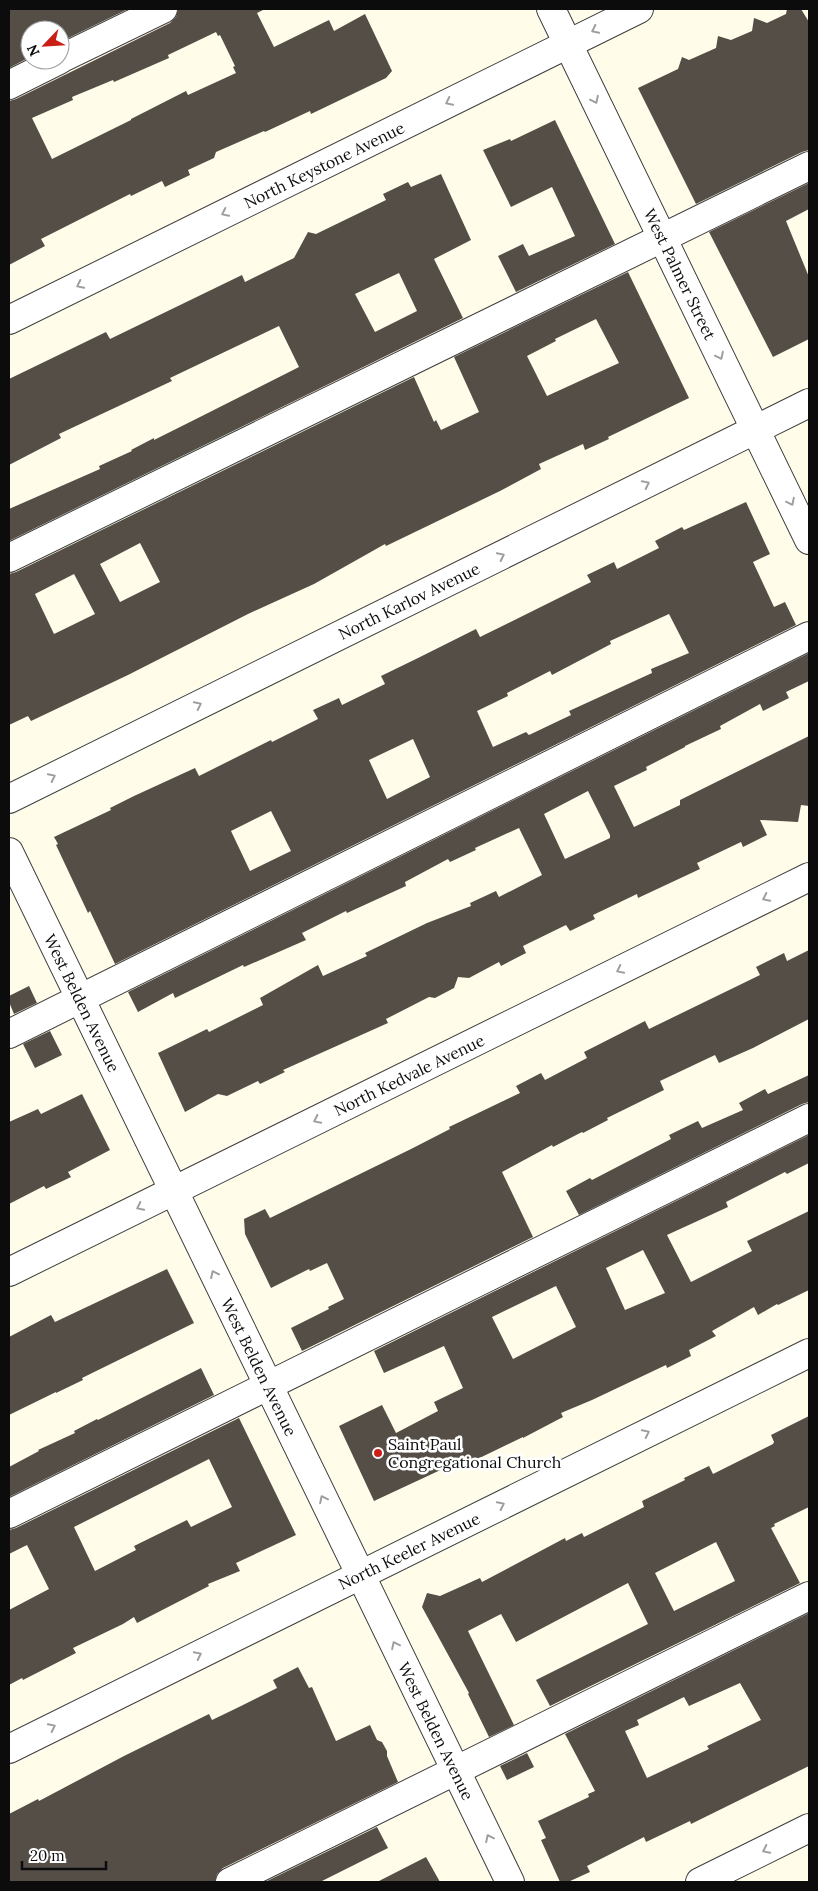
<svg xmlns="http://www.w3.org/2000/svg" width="818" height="1891" font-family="Lora,serif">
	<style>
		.building { fill: #554e47; fill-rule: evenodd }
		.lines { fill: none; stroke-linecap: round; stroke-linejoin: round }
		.minor-casing { stroke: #3f3f3f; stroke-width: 30 }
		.minor { stroke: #fff; stroke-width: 28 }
		.oneway { stroke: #9e9e9e }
		.poi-dot { fill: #ca1f15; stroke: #fff; stroke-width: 2 }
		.labels { text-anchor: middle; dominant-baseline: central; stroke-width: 5; stroke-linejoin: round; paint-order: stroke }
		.street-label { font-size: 16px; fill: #0c0c0c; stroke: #fff }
		.poi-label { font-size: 16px; fill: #0c0c0c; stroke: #fff; text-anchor: start }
	</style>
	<rect width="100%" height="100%" fill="#fffdea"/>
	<g class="building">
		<path d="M9,9H128L60,42V30H30V57L9,68Z"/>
		<path d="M178,9H265L257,13L274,47L329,20L334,31L365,14L392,71L386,78L311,114L310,111L265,132L264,131L216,152L214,158L188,170L190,175L165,187L162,181L131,196L130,194L41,239L45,246L9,265V101L16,99L170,23L176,17ZM216,32L218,36L220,35L235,66L233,67L236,73L188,95L186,91L131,119V120L52,159L32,118L73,100L72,97L113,80L114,82L169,58L168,55Z"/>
		<path d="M787,9H801L809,22V150L802,152L696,204L638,88L678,69L682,57L689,60L716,48L718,36L731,40L752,31L754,18L767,23L786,14Z"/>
		<path d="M555,120L615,244L516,292L498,256L523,244L529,256L575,236L552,187L511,207L483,150L510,139L511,141Z"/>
		<path d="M441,174L471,240L434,259L463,318L9,541V509L100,469L99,466L132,451L131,450L154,438V440L198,418L299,367L279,326L170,378L172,381L59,434L61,438L9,465V379L106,332L110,339L242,275L245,282L294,258L308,232L316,234L386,200L383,194L408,182L411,187ZM399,273L417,311L375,332L355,294Z"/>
		<path d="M809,183V209L786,221L809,277V339L773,357L709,232Z"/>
		<path d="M628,272L689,398L608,437L609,439L585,450L583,444L539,464L541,469L500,491L386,546L385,544L314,584L248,614L128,675L31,721L28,716L9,725V574L16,572L414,377L434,422L436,420L441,430L479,412L454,357ZM596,319L619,363L547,396L527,356L556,341L555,339ZM140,543L160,582L120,602L100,564ZM74,574L95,614L54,634L35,594Z"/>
		<path d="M746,502L770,554L753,562L774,607L785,602L796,625L115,964L90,911L88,913L56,845L58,844L54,837L111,810L110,808L134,796L195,768L199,776L271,740L272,742L318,719L313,710L339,698L342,705L385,684L381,676L418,658L476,629L480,637L591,582L587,575L614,562L617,569L659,548L655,541L682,527L684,530ZM669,614L689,653L651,669L652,673L569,711L571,715L529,735L526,732L493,747L477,711L508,696L507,693L550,671L552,675L611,644L610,641ZM413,739L430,777L387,799L369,760ZM271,811L291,851L250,871L231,831Z"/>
		<path d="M809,653V681L786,692L789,698L763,711L760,704L720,726L721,729L685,746V747L646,767L647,770L614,786L634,827L680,805V800L809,736V806L801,805L798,822L760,820L767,835L743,847L741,842L697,863L700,869L638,898L637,894L593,915L595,919L570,931L566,925L523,946L526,953L501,966L499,962L469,978L458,977L454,988L435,998L429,997L386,1019L388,1023L283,1070L285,1072L260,1084L258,1081L227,1096L218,1094L185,1112L158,1053L207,1029L209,1032L263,1005L260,998L318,965L323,976L367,956L365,953L427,923L471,906L470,903L496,891L499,897L542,875L519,828L475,848L476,850L450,862L448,859L405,882L406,886L347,913L346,911L302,933L306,940L244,967L243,965L175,998L173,993L138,1012L128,992ZM588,791L610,835V838L565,859L544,814Z"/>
		<path d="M809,950V1019L753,1048L719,1063L715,1055L660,1081L664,1090L607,1118L608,1120L583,1133L582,1132L553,1147L552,1145L502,1172L533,1237L302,1351L291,1328L329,1309L328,1307L344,1299L327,1263L310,1271L309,1269L271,1288L245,1234L244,1219L265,1209L270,1218L411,1149L450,1129L449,1127L520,1093L516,1086L541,1073L545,1080L587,1058L584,1052L645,1021L649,1029L760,975L756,967L784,953L787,961Z"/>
		<path d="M29,986L37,1003L14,1014L9,1002V996Z"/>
		<path d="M50,1031L62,1055L35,1068L23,1044Z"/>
		<path d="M809,1075V1102L802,1104L579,1215L566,1191L590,1178L592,1180L671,1139L669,1135L698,1121L702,1128L743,1110L739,1103L765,1089L768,1094Z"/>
		<path d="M82,1094L110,1150L68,1172L71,1177L46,1189L44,1186L9,1204V1122L38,1109L41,1114Z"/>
		<path d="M809,1135V1163L787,1174L785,1172L726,1202L728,1207L667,1235L691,1282L752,1251L747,1241L809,1211V1290L778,1305L777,1304L758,1315L754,1307L712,1331L716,1336L689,1350L691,1356L667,1368L666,1365L592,1400L561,1413L563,1417L523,1438V1437L465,1465L462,1460L374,1501L339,1426L382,1405L396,1433L438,1411L434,1402L463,1388L444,1346L384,1373L374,1351ZM643,1250L665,1293L625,1310L606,1268ZM556,1286L576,1327L513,1359L492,1317Z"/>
		<path d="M167,1269L194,1323L82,1378L83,1380L56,1393V1392L9,1415V1337L51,1315L55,1322Z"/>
		<path d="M201,1368L214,1395L9,1497V1467L39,1451L38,1450L75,1433L74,1431L97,1419L98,1420Z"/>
		<path d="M809,1416V1507L774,1524L775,1526L771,1528L800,1583L550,1706L536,1680L648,1624L628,1583L516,1642L501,1614L468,1631L514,1725L489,1737L468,1694L469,1693L422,1607L427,1593L440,1596L480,1578L482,1582L565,1538L566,1541L582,1533L584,1537L644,1507L642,1501L685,1480L684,1478L709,1466L713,1474L773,1444L774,1442L771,1435ZM716,1542L735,1581L674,1611L655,1573Z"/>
		<path d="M239,1418L296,1535L236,1563L240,1571L208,1584L209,1586L137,1623L134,1617L123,1624L73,1648L76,1653L23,1680L22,1678L9,1685V1610L49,1589L27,1545L9,1554V1530L16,1528ZM209,1459L232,1507L191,1527L187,1520L134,1546L136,1550L95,1571L74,1527Z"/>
		<path d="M809,1613V1766L691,1824L690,1821L646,1842L644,1837L587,1866L590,1872L568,1882H560L541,1840L546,1838L538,1821L589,1797L588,1794L595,1791L565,1734ZM740,1683L761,1720L707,1746L709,1749L647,1778L625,1731L639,1725L637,1720L684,1697L689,1706Z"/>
		<path d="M298,1667L309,1688L312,1687L336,1741L370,1725L377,1740L382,1742L387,1751V1756L398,1782L223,1868L217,1874L215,1882H9V1814L38,1799L39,1801L124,1756L209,1714L212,1720L239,1707L277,1688L273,1680Z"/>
		<path d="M527,1753L534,1767L507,1780L500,1766Z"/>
		<path d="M377,1827L388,1848L320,1882H265Z"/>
		<path d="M426,1857L440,1882H377Z"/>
	</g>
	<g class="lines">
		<defs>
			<g id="minor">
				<path d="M551,9L809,540"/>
				<path d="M60,59L163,9"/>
				<path d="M9,85L59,60"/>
				<path d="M9,320L639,9"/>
				<path d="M9,558L809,166"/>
				<path d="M9,799L809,403"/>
				<path d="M9,852L510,1882"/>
				<path d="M9,1034L809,636"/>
				<path d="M9,1272L809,877"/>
				<path d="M9,1514L809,1118"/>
				<path d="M9,1749L809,1353"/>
				<path d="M230,1882L809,1596"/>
				<path d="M700,1882L809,1828"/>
			</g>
		</defs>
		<use href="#minor" class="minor-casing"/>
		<use href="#minor" class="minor"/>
	</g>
	<defs><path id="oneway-chevron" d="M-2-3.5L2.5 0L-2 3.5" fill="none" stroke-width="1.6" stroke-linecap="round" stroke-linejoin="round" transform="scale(1.25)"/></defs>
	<g class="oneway">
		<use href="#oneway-chevron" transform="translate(595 30) rotate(154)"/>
		<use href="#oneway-chevron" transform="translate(595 100) rotate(64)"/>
		<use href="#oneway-chevron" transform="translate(449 102) rotate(154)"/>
		<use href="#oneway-chevron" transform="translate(225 213) rotate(154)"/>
		<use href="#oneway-chevron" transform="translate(80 285) rotate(154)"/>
		<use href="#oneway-chevron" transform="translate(720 356) rotate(64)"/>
		<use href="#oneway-chevron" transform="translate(646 484) rotate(-26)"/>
		<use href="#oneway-chevron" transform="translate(791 502) rotate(64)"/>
		<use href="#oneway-chevron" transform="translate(501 556) rotate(-26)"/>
		<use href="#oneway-chevron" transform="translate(198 705) rotate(-26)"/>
		<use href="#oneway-chevron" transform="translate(52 777) rotate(-26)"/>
		<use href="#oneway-chevron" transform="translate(766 898) rotate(154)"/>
		<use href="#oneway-chevron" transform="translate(620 970) rotate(154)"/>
		<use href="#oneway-chevron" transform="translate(317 1120) rotate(154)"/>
		<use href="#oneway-chevron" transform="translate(140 1207) rotate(154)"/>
		<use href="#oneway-chevron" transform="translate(214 1274) rotate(-116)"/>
		<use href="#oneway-chevron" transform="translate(646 1433) rotate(-26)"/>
		<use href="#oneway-chevron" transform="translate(323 1499) rotate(-116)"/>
		<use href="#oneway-chevron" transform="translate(501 1505) rotate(-26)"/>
		<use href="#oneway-chevron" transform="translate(395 1645) rotate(-116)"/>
		<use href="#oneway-chevron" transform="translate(198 1655) rotate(-26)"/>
		<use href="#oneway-chevron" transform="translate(52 1727) rotate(-26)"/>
		<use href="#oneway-chevron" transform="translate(489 1838) rotate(-116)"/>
		<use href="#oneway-chevron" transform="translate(766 1850) rotate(154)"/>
	</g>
	<circle class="poi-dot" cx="378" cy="1453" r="5"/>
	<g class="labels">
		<g class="street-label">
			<text transform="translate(324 165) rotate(-26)">North Keystone Avenue</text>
			<text transform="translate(680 274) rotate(64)">West Palmer Street</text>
			<text transform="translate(409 601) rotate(-26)">North Karlov Avenue</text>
			<text transform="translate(82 1003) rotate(64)">West Belden Avenue</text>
			<text transform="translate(409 1075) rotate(-26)">North Kedvale Avenue</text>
			<text transform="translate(259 1367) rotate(64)">West Belden Avenue</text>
			<text transform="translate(409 1551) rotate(-26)">North Keeler Avenue</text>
			<text transform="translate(436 1731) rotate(64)">West Belden Avenue</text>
		</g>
		<g class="poi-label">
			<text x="388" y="1444">Saint Paul<tspan x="388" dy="18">Congregational Church</tspan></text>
		</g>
	</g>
	<rect width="818" height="1891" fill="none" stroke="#0c0c0c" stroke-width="20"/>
	<g transform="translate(45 45) rotate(245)"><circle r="24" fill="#ffffff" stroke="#9e9e9e"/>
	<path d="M0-4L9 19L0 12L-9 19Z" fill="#ca1f15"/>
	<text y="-8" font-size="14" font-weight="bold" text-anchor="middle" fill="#0c0c0c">N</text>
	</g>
	<path d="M22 1861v8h84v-8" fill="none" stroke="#0c0c0c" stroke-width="2.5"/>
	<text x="30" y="1861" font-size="15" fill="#0c0c0c" stroke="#ffffff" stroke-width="4" paint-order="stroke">20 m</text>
</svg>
